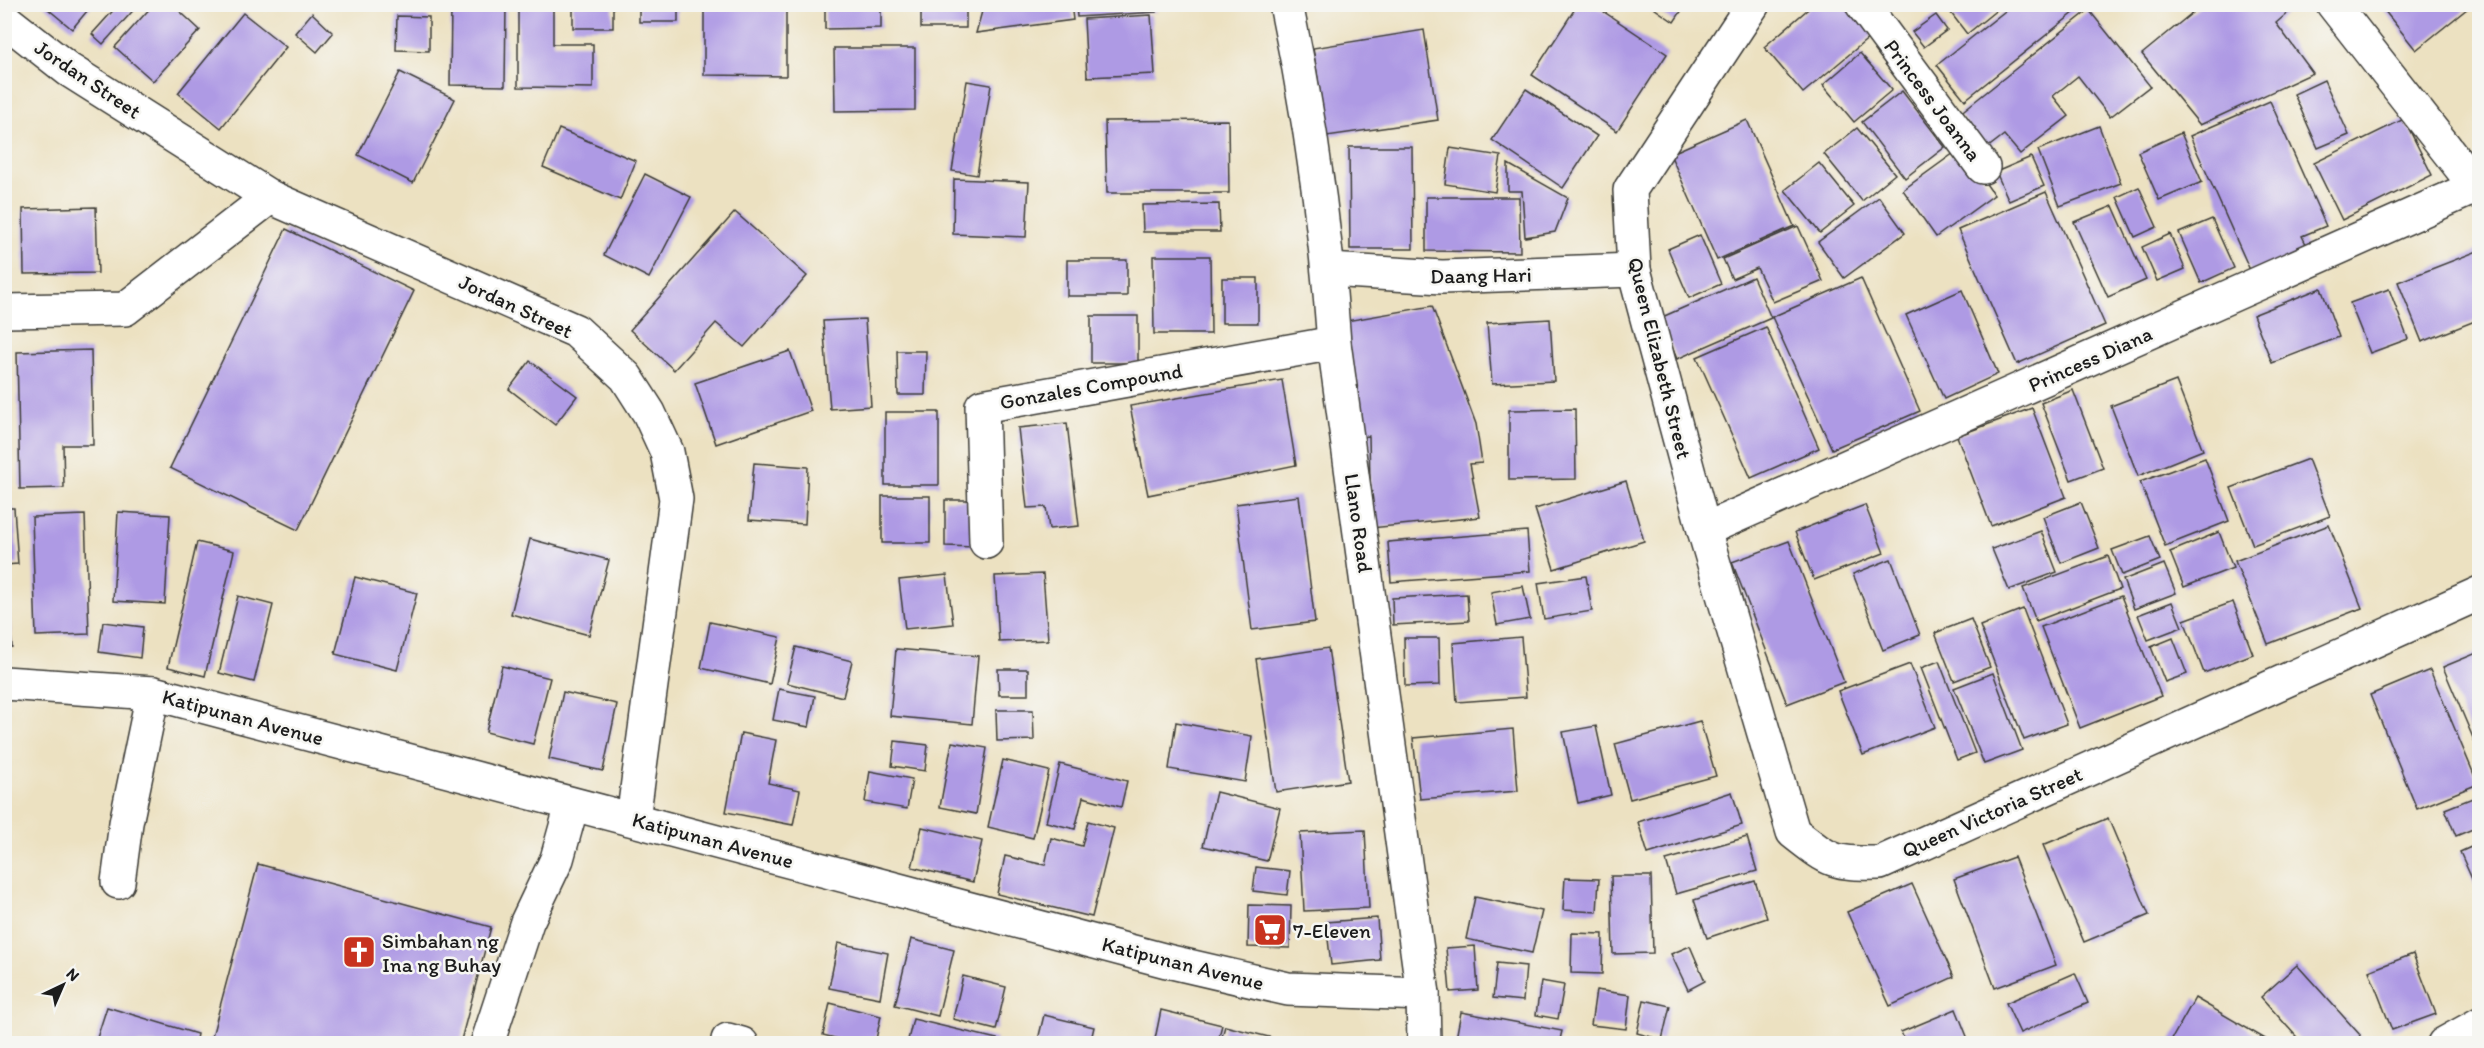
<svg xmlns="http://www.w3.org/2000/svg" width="2484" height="1048" font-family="Itim,sans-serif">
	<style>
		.building { fill: #ae9ae4 }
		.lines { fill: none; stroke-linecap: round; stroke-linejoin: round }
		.minor-casing { stroke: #3b3a35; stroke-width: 36 }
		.major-casing { stroke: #3b3a35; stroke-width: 36 }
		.minor { stroke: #fff; stroke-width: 33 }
		.major { stroke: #fff; stroke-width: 33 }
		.labels { text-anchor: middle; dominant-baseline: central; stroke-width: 5; stroke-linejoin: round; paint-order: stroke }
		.street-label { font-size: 21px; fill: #1c1c1c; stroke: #f6f6f2 }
		.poi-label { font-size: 21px; fill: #1c1c1c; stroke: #f6f6f2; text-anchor: start }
	</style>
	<rect width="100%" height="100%" fill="#f6f6f2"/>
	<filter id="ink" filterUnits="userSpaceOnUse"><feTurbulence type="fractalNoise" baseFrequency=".0167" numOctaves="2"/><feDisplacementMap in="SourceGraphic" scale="12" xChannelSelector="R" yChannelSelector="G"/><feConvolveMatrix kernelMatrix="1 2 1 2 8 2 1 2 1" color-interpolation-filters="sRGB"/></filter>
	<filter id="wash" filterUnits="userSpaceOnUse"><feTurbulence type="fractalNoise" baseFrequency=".008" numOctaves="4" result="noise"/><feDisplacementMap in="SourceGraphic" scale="24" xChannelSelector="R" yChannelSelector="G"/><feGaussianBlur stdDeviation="1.35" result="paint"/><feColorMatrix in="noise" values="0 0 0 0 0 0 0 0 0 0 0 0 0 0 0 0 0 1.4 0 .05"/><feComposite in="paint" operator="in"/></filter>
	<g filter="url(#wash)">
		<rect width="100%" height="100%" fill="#ece1c1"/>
		<g id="blocks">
			<g class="building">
				<path d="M42,4H93L72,29Z"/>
				<path d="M119,4H139L103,44L92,34Z"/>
				<path d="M154,4H172L200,30L153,81L115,47Z"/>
				<path d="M451,4H506L505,86L450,85Z"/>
				<path d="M518,4H553V44H593V88L518,87Z"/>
				<rect x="573" y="4" width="40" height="24"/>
				<rect x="639" y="4" width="39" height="18"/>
				<path d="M704,4H786V76L704,75Z"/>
				<path d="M825,4H881V28L825,29Z"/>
				<rect x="921" y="4" width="45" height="24"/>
				<path d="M984,4H1071L1073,20L976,33Z"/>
				<path d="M1578,4H1592L1667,54L1617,131L1532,75Z"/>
				<path d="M1648,4H1686L1674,22Z"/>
				<path d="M1814,4H1852L1876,32L1803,93L1764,47Z"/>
				<path d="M1944,4H2004L1967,34Z"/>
				<path d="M2014,4H2085L1965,100L1937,65Z"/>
				<path d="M2203,4H2298L2276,23L2313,73L2200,125L2142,54Z"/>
				<path d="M2390,4H2473L2416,50L2384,10Z"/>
				<path d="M1076,5H1156V12L1077,17Z"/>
				<path d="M2089,10L2150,86L2110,117L2078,76L2053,96L2069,116L2020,154L2004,135L1987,148L1959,114Z"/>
				<path d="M243,13L286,47L221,128L178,93Z"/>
				<path d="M312,13L333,33L317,52L295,33Z"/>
				<path d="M1151,15L1155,74L1087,77L1084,19Z"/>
				<path d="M1936,15L1947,30L1924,47L1912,32Z"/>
				<path d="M397,16L429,17V51L396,50Z"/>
				<path d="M1424,30L1438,120L1327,136L1313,48Z"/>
				<path d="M834,48H915V110L835,111Z"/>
				<path d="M1860,53L1892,90L1854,122L1823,85Z"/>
				<path d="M400,72L455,99L413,183L358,155Z"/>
				<path d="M2324,80L2349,135L2318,148L2294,94Z"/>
				<path d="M967,81L991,85L977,175L952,171Z"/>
				<path d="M1526,89L1597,136L1563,188L1492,140Z"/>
				<path d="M1902,91L1945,147L1905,178L1862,122Z"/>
				<path d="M2270,101L2326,226L2302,236L2311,254L2254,279L2190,136Z"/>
				<path d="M2404,119L2432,175L2342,220L2314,163Z"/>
				<path d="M1228,120L1229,193H1107L1105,121Z"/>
				<path d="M1747,120L1794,226L1717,260L1670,154Z"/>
				<path d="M2099,126L2121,183L2060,206L2038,150Z"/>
				<path d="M1857,128L1895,174L1862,201L1824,154Z"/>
				<path d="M559,129L636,161L620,200L543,167Z"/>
				<path d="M2181,133L2202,182L2159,200L2138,152Z"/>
				<path d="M1349,147H1412L1413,249H1350Z"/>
				<path d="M1450,148L1501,156L1495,192L1445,184Z"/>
				<path d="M1961,148L1994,195L1936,237L1903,190Z"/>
				<path d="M2031,157L2044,186L2009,201L1996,172Z"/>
				<path d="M1819,163L1854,206L1820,233L1785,190Z"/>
				<path d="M1508,164L1568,198L1555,232L1525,237L1522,191H1508Z"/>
				<path d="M645,174L691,197L649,278L604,255Z"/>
				<path d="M954,179L1029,182L1026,237L953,234Z"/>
				<path d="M2139,187L2157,227L2135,237L2117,197Z"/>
				<path d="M2046,192L2105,325L2017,364L1958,230Z"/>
				<path d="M1426,197H1519L1520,252L1426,251Z"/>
				<path d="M1879,197L1905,233L1844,278L1818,242Z"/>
				<path d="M1219,204L1220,232H1143L1142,205Z"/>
				<path d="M2113,206L2146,280L2108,297L2074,222Z"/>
				<path d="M96,207L98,273L24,274L23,209Z"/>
				<path d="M735,212L807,276L744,347L716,323L674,370L630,330Z"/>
				<path d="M2212,219L2234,268L2201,283L2179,233Z"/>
				<path d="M1798,226L1823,281L1773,302L1757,268L1732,279L1723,259Z"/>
				<path d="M286,229L414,291L298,530L170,468Z"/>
				<path d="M2170,234L2185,269L2157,281L2142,247Z"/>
				<path d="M1700,235L1721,284L1689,298L1668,249Z"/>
				<path d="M2480,250V319L2422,342L2398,282Z"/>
				<path d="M1153,256H1210L1211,334H1154Z"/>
				<rect x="1067" y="260" width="60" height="36"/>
				<path d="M1753,277L1771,318L1677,359L1660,318Z"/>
				<rect x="1222" y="278" width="36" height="45"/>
				<path d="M1861,278L1920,411L1832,449L1772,317Z"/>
				<path d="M2321,288L2339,337L2272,363L2253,315Z"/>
				<path d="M2389,289L2408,339L2370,353L2350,303Z"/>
				<path d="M1962,290L1998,374L1944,399L1906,315Z"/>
				<path d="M1432,306L1476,424L1482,463L1470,464L1480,517L1371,528L1369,436L1357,437L1346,321Z"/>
				<rect x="1091" y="316" width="47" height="47"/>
				<path d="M865,319L871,406L830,409L823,321Z"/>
				<path d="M1550,319L1554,381L1492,384L1487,323Z"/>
				<path d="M1766,327L1819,448L1751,478L1697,357Z"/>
				<path d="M91,350L93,445H63L64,488L20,489L17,352Z"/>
				<path d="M790,351L811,411L716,444L695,383Z"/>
				<path d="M897,351H926L925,395H898Z"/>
				<path d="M530,361L577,396L555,425L509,389Z"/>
				<path d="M1282,380L1296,465L1148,495L1130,406Z"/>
				<path d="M2176,381L2203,450L2138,476L2111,406Z"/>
				<path d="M2073,390L2103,468L2071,480L2041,403Z"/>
				<path d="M2032,408L2066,497L1991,526L1957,436Z"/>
				<path d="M1575,409L1576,479L1509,480V410Z"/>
				<rect x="885" y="412" width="54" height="73"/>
				<path d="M1067,423L1079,526L1049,529L1046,507L1027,508L1018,428Z"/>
				<path d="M2205,458L2229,521L2165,546L2140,482Z"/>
				<path d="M2308,459L2330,516L2253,545L2231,488Z"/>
				<path d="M754,463L808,467L805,524L749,520Z"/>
				<path d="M1626,481L1644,541L1554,569L1535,509Z"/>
				<rect x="882" y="496" width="48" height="47"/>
				<path d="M1299,496L1315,622L1252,630L1236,504Z"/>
				<path d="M945,500H976V547L945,546Z"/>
				<path d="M2081,502L2099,548L2061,563L2043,517Z"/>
				<path d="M1865,505L1884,553L1814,580L1795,532Z"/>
				<path d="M4,508H14L18,564L4,565Z"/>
				<path d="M118,512L170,515L165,604L113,601Z"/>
				<path d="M85,515L89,634L36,636L32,517Z"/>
				<path d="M2329,525L2362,608L2268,644L2235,561Z"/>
				<path d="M1527,531L1530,571L1391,582L1388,542Z"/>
				<path d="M2041,531L2057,572L2009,590L1992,549Z"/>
				<path d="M2219,532L2233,568L2184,587L2170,552Z"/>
				<path d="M2150,536L2160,560L2122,575L2112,550Z"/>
				<path d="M530,539L609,560L589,635L511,614Z"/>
				<path d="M1789,541L1844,682L1787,704L1732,562Z"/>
				<path d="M197,542L234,551L205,676L168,667Z"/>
				<path d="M2108,556L2120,589L2036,621L2023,588Z"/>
				<path d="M1891,559L1920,635L1883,650L1853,574Z"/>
				<path d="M2164,564L2176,593L2134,609L2123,580Z"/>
				<path d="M1043,574L1048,640L999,642L995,576Z"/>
				<path d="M947,575L953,624L905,629L899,580Z"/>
				<path d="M1586,576L1592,611L1544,619L1538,583Z"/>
				<path d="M355,577L417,593L397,670L335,654Z"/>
				<path d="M1523,586L1530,619L1497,625L1491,592Z"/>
				<path d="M1467,594L1469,621L1393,625L1392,598Z"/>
				<path d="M8,595L12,647L4,648V596Z"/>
				<path d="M238,596L273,605L254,682L219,673Z"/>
				<path d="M2121,596L2161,696L2080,728L2041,627Z"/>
				<path d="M2172,602L2182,627L2148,640L2138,615Z"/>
				<path d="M2233,602L2253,654L2204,673L2184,620Z"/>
				<path d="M2023,609L2067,724L2024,740L1980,626Z"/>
				<path d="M1971,619L1990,667L1954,681L1935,633Z"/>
				<path d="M103,622L143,627L140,658L99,652Z"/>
				<path d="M710,622L780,637L770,684L701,668Z"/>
				<path d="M1521,637L1526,697L1457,702L1453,643Z"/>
				<path d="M1404,638H1439L1440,685L1405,686Z"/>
				<path d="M2173,638L2187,674L2165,682L2151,647Z"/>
				<path d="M796,647L852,661L843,697L787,683Z"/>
				<path d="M1328,648L1348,781L1276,792L1256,659Z"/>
				<path d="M896,649L978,656L972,724L890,716Z"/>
				<path d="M2479,652V752L2443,667Z"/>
				<path d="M1939,661L1975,753L1957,760L1921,668Z"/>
				<path d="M1910,664L1935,727L1863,755L1838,691Z"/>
				<path d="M502,666L550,678L533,744L486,732Z"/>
				<path d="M998,669H1028V695H999Z"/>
				<path d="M2430,670L2478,784L2417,809L2370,695Z"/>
				<path d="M1993,673L2022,750L1984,764L1954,688Z"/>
				<path d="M779,689L815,696L809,727L773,720Z"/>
				<path d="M563,692L617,704L603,771L549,759Z"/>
				<path d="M996,710H1033L1034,740L997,741Z"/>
				<path d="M1700,721L1716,776L1630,799L1615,744Z"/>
				<path d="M1176,722L1252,736L1245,782L1169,769Z"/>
				<path d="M1596,726L1611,795L1578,803L1563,732Z"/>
				<path d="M1513,729L1518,791L1420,799L1413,738Z"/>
				<path d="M741,733L776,740L768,783L800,790L793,825L726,812Z"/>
				<path d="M895,741L928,745L925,771L892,766Z"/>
				<path d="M952,742L987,748L976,814L940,807Z"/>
				<path d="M1003,760L1049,771L1033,838L988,827Z"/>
				<path d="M1060,764L1127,781L1121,807L1083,797L1075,829L1046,822Z"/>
				<path d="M870,771L912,779L907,809L865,802Z"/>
				<path d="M1216,792L1280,808L1267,861L1203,846Z"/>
				<path d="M1732,792L1742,825L1648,854L1638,822Z"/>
				<path d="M2480,795V826L2456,836L2445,809Z"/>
				<path d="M2108,818L2149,915L2084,942L2043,845Z"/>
				<path d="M1088,821L1114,828L1092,917L997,894L1005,856L1045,865L1051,838L1082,846Z"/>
				<path d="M922,827L982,841L973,882L912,867Z"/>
				<path d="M1365,830L1369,908L1304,911L1300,833Z"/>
				<path d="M1747,837L1757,871L1676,894L1666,860Z"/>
				<path d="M2480,843V897L2460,852Z"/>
				<path d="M2014,857L2056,965L1995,988L1954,879Z"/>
				<path d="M258,864L491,927L460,1044H210Z"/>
				<path d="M1256,867L1290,871L1287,895L1253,891Z"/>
				<path d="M1611,876H1651L1653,953L1613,954Z"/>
				<path d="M1565,878L1599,879L1597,912L1563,910Z"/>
				<path d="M1755,881L1767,918L1707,938L1694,900Z"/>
				<path d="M1912,884L1954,977L1890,1006L1847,912Z"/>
				<path d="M1475,897L1542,911L1532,953L1466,939Z"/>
				<path d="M1249,905L1291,906L1290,948L1248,947Z"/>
				<path d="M1377,918L1380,960L1331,965L1326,922Z"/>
				<path d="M1572,933L1603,934L1602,974L1571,973Z"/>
				<path d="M911,939L954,950L938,1016L895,1005Z"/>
				<path d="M838,943L888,953L880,998L829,988Z"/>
				<path d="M1475,946L1478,990L1450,992L1446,948Z"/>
				<path d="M1690,946L1705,981L1688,990L1671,954Z"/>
				<path d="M2413,954L2436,1014L2392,1030L2369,971Z"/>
				<path d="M1497,963L1526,966L1523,1001L1493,998Z"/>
				<path d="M2297,965L2361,1036L2353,1044H2303L2261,997Z"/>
				<path d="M2075,973L2088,1003L2020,1033L2006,1003Z"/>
				<path d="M963,976L1006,987L996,1030L953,1019Z"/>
				<path d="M1541,981L1564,985L1558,1019L1536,1015Z"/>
				<path d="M1596,990L1630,995L1626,1029L1591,1025Z"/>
				<path d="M2195,998L2274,1044H2169Z"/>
				<path d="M1644,1000L1670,1006L1662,1040L1637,1033Z"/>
				<path d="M830,1003L881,1016L875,1044H858L823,1035Z"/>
				<path d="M107,1007L197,1034L195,1044H95Z"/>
				<path d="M1956,1009L1970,1044H1906L1901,1032Z"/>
				<path d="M1161,1010L1222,1025L1217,1044H1154Z"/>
				<path d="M1461,1012L1562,1031L1559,1044H1455Z"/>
				<path d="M1044,1015L1094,1027L1090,1044H1037Z"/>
				<path d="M913,1019L997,1039L995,1044H907Z"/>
				<path d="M1225,1026L1277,1039L1276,1044H1220Z"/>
			</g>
		</g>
	</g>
	<g filter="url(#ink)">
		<use href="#blocks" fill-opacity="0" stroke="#3b3a35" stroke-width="1.5"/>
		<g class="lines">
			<defs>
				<g id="minor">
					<path d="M1753,4L1630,190L1634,270L1704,530L1793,832C1830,861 1832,864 1880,863L2480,593"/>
					<path d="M1862,4L1983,167"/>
					<path d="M2333,4L2480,192"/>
					<path d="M4,19L69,70L270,197L576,331L626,377L649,413L667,452L676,499L633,819"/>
					<path d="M1329,270L1442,277L1634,270"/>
					<path d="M4,311L125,309L270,197"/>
					<path d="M1704,530L2475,187"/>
					<path d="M986,542L982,406L1334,343"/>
					<path d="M4,683L153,693L1167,961L1288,989L1423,994"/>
					<path d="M118,882L126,823L153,693"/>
					<path d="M728,1040L742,1044"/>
					<path d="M487,1044L527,922L557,859L572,805"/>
					<path d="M2444,1044L2480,1024"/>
				</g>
				<path id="major" d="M1286,4C1310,116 1326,229 1334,343L1423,994L1424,1044"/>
			</defs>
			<use href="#minor" class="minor-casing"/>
			<use href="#major" class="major-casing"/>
			<use href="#minor" class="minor"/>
			<use href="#major" class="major"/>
		</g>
	</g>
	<defs>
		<symbol id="supermarket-square" viewBox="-11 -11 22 22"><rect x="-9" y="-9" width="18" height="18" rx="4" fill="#c8321e" stroke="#f6f6f2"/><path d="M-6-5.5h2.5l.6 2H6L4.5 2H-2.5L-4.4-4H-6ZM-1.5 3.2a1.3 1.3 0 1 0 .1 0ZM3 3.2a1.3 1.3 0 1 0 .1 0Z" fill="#fff"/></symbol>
		<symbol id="church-square" viewBox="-11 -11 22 22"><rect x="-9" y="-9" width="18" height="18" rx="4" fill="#c8321e" stroke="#f6f6f2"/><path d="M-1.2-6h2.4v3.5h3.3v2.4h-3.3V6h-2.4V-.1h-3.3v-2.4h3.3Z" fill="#fff"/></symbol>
	</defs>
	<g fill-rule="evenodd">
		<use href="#supermarket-square" x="1251" y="911" width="38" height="38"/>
		<use href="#church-square" x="340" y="933" width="38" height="38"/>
	</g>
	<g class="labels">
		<g class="street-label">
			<text transform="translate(88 79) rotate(34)">Jordan Street</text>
			<text transform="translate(1933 100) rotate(53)">Princess Joanna</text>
			<text transform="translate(1481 275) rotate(-1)">Daang Hari</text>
			<text transform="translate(516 306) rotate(25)">Jordan Street</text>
			<text transform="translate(1660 358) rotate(76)">Queen Elizabeth Street</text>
			<text transform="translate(2090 359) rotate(-24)">Princess Diana</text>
			<text transform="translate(1091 386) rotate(-10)">Gonzales Compound</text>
			<text transform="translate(1359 523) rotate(82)">Llano Road</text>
			<text transform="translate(243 717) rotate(15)">Katipunan Avenue</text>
			<text transform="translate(1992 812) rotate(-24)">Queen Victoria Street</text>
			<text transform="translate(713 840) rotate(15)">Katipunan Avenue</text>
			<text transform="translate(1183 963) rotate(14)">Katipunan Avenue</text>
		</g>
		<g class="poi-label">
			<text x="1293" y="930">7-Eleven</text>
			<text x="382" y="940">Simbahan ng<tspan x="382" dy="24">Ina ng Buhay</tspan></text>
		</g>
	</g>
	<rect width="2484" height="1048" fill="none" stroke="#f6f6f2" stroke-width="24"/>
	<g transform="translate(63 985) rotate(44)" stroke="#f6f6f2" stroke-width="4.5" paint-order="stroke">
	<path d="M0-4.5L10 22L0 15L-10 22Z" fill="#1c1c1c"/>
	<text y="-9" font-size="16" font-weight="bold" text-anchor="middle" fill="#1c1c1c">N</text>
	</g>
</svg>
